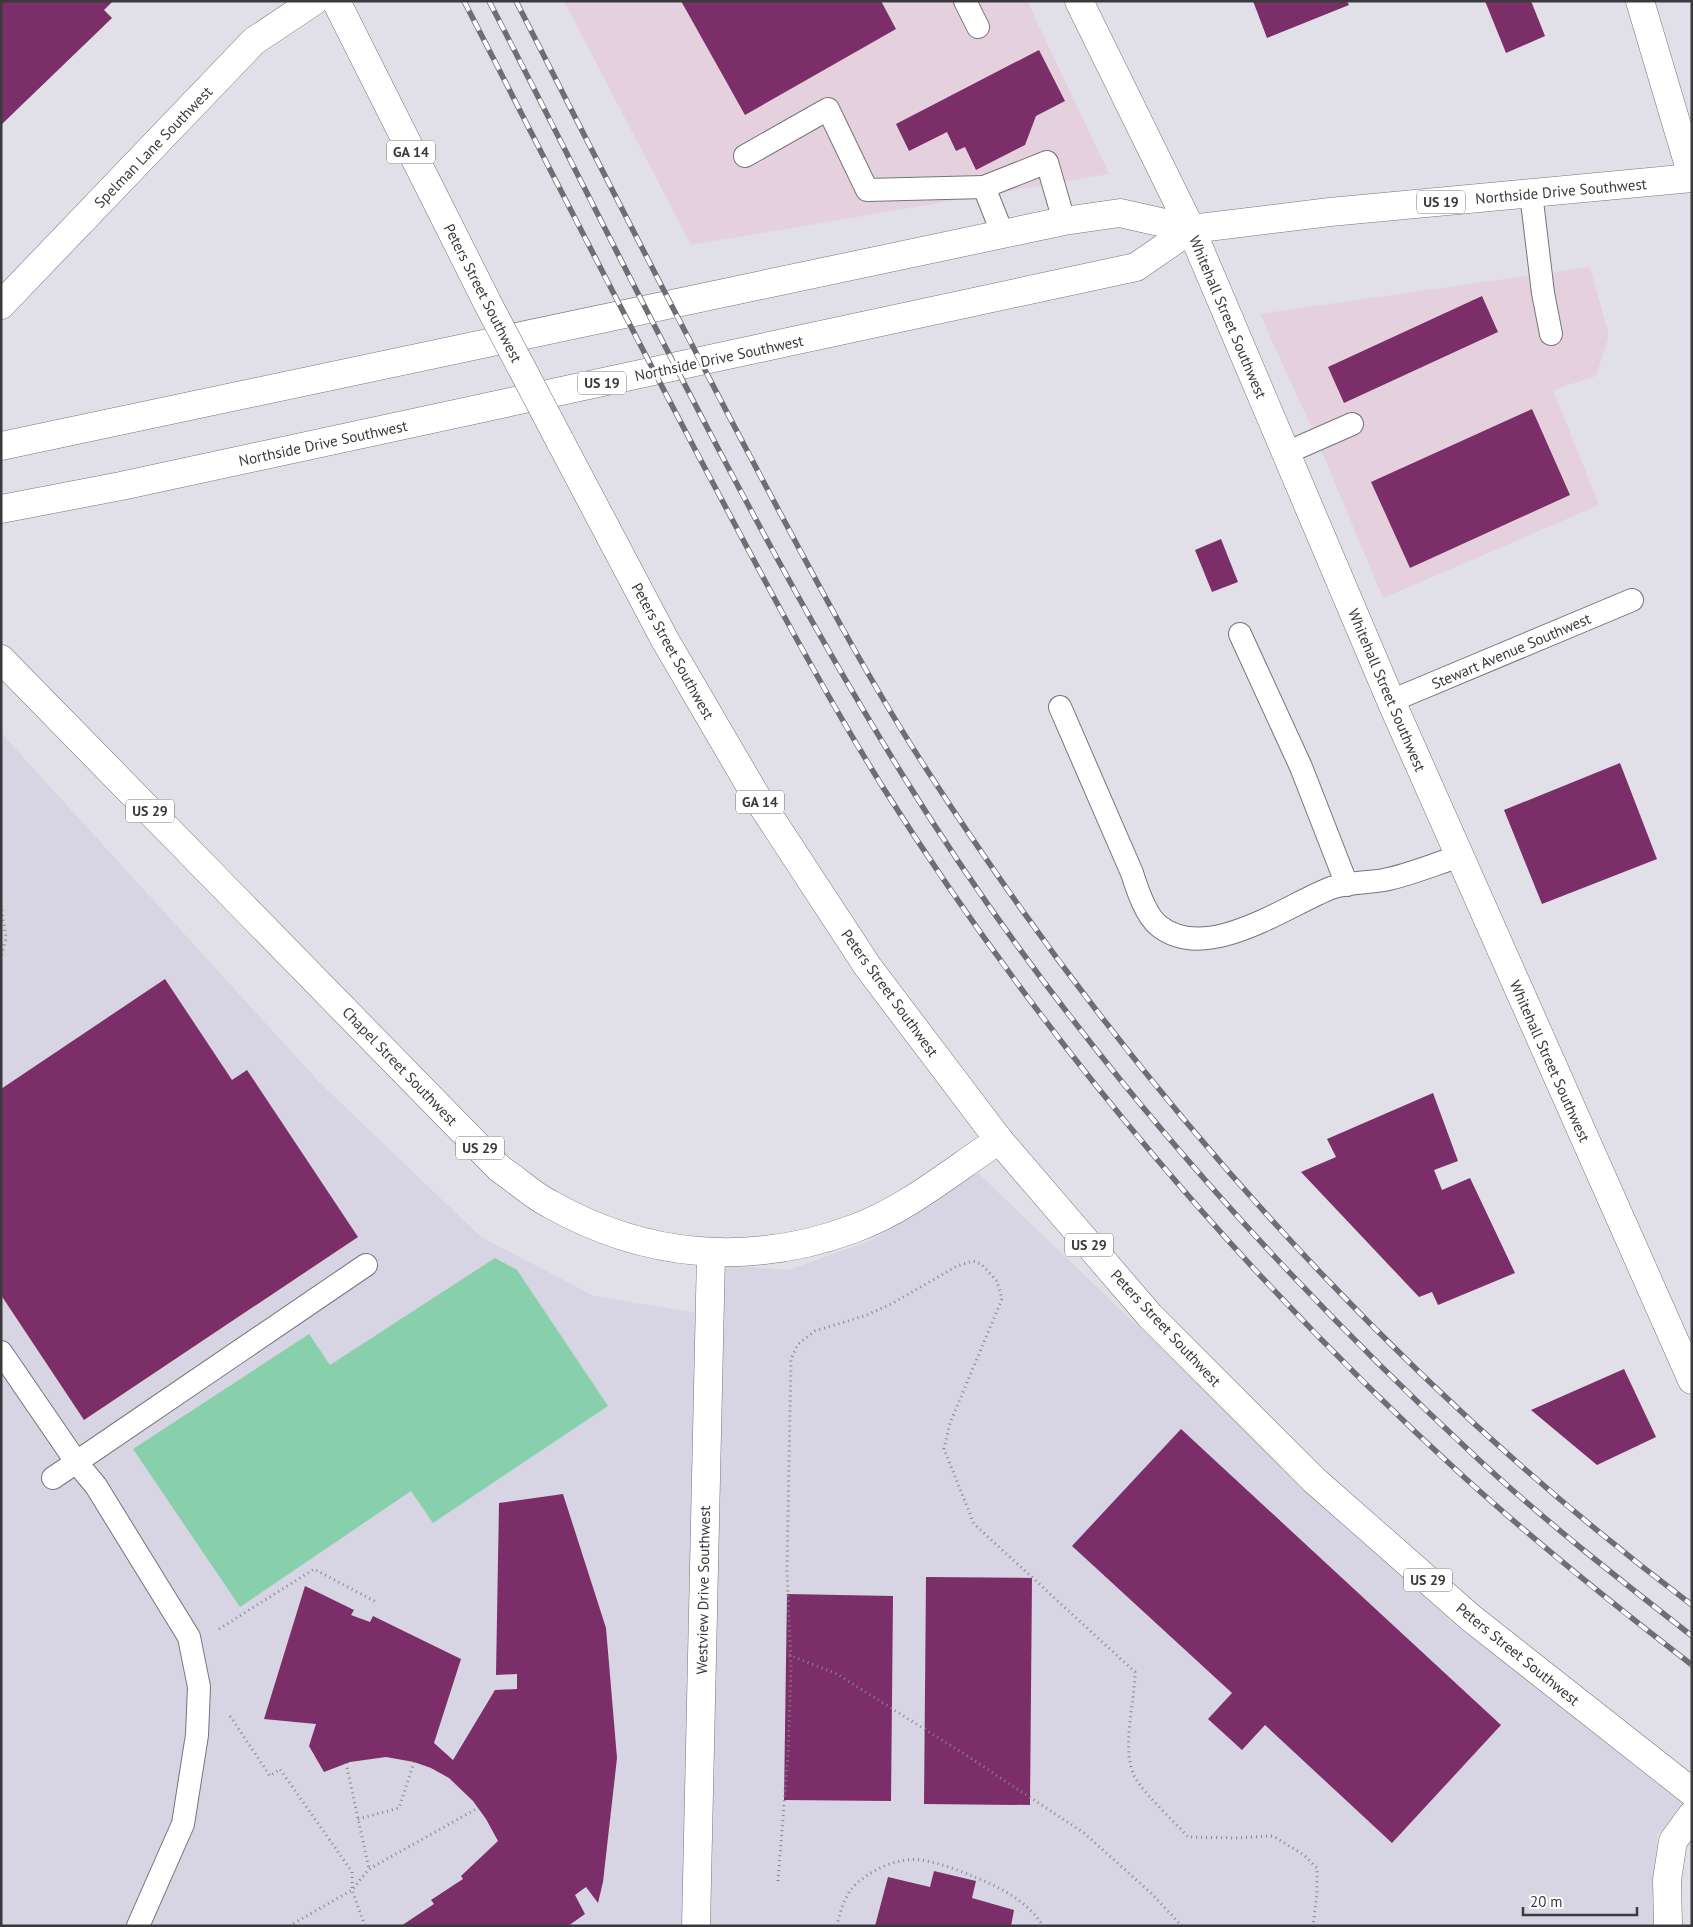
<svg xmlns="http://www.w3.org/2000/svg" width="1693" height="1927" font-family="'PT Sans',sans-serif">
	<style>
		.commercial { fill: #e5d0dd }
		.built { fill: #d7d4e4 }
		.green { fill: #88cfac }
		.building { fill: #7c2e68 }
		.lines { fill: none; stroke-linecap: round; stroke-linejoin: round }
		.service-casing { stroke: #76747c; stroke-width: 24 }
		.minor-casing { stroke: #76747c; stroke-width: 29 }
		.tertiary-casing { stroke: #76747c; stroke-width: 29 }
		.secondary-casing { stroke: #76747c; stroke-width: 29 }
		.primary-casing { stroke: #76747c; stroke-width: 29 }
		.motorway-casing { stroke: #76747c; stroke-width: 29 }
		.path { stroke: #88878d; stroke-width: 3; stroke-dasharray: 1 4; stroke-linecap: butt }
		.service { stroke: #fff; stroke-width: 22 }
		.minor { stroke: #fff; stroke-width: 28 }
		.tertiary { stroke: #fff; stroke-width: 28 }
		.secondary { stroke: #fff; stroke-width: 28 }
		.primary { stroke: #fff; stroke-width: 28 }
		.motorway { stroke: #fff; stroke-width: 28 }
		.rail-casing { stroke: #6d6d72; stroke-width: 5.5 }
		.rail { stroke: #fff; stroke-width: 4; stroke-dasharray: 11; stroke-linecap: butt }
		.primary-bridge-casing { stroke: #76747c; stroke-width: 29; stroke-linecap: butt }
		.primary-bridge { stroke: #fff; stroke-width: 28 }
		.labels { text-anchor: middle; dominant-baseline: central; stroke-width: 5; stroke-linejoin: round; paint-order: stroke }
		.shield { fill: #fff; stroke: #757577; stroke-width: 1 }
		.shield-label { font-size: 14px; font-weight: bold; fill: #3a3a3d }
		.street-label { font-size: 15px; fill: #3a3a3d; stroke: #fff }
	</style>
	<rect width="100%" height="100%" fill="#e1dfe8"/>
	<g class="commercial">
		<path d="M564,1H1027L1109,174L691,245Z"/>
		<path d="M1590,267L1609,336L1596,376L1553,390L1599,505L1383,598L1317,440L1260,314Z"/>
	</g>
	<g class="built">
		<path d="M1,733L320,1083L481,1237L594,1296L709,1315L690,1926H1Z"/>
		<path d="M978,1173L1305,1487L1455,1625L1689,1803L1657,1835L1655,1926H698L721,1265L789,1270L872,1240Z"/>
	</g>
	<path class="green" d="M495,1258L517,1270L608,1406L433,1523L411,1491L240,1607L133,1449L309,1334L330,1365Z"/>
	<g class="building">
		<path d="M1,1H113L104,10L112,18L1,125Z"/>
		<path d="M681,1H881L896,29L745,115Z"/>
		<path d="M1253,1H1347L1349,5L1267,38Z"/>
		<path d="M1485,1H1531L1545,36L1506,53Z"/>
		<path d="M1039,50L1065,101L1036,116L1025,145L976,170L965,147L956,151L947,132L909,151L896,124Z"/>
		<path d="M1482,296L1498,332L1344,403L1328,367Z"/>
		<path d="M1532,409L1570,495L1410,568L1371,482Z"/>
		<path d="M1221,539L1238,582L1212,592L1195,550Z"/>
		<path d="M1620,763L1657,859L1542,904L1504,810Z"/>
		<path d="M165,979L232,1080L247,1070L358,1237L84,1420L1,1295V1089Z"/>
		<path d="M1433,1093L1458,1161L1434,1170L1442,1190L1470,1178L1515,1273L1438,1305L1432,1292L1419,1297L1301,1172L1336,1157L1327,1139Z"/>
		<path d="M1624,1369L1656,1437L1597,1465L1531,1410Z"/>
		<path d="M1181,1429L1501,1725L1392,1843L1265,1725L1242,1750L1208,1719L1232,1693L1072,1546Z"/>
		<path d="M563,1494L606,1628L617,1758L603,1882L598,1903L586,1887L575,1895L585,1914L568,1926H401L434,1904L431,1900L463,1879L461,1876L498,1841L486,1819L473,1801L449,1778L431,1768L414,1762L386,1757L350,1762L324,1772L309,1746L316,1724L264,1719L305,1586L354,1610L351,1615L370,1622L373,1616L461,1659L434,1743L453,1760L495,1690L517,1689V1674L496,1675L499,1503Z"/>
		<path d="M926,1577L1032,1578L1030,1805L924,1804Z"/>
		<path d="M787,1594L893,1596L891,1801L784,1800Z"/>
		<path d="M934,1871L976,1881L972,1898L1014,1910L1011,1926H875L888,1877L930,1887Z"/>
	</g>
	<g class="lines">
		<defs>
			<g id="service">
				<path d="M965,1L978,27"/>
				<path d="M745,156L828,109L867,190L984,187L1003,235"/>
				<path d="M984,187L1047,162L1064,221"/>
				<path d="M1531,193L1543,293L1551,334"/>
				<path d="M1286,453L1352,424"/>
				<path d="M1240,634L1301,767L1347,885"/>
				<path d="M1391,701L1632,600"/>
				<path d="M1060,707L1132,873C1137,889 1146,916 1159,926C1207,964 1285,906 1331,888C1347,882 1367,883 1384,880C1409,875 1435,864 1460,856"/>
				<path d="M1,1352L77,1463L96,1486L189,1637L199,1687L197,1735L183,1824L138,1926"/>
				<path d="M53,1478L366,1265"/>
			</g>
			<g id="minor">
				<path d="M1,305L254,41L314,1"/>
				<path d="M696,1926L711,1254"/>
			</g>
			<path id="tertiary" d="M1668,1926L1667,1880L1673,1841L1692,1815"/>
			<path id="secondary" d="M1079,1L1191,229L1391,701L1692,1380"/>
			<g id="primary">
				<path d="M336,1L487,302"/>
				<path d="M560,441L665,640L756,796L868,967L999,1140L1150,1316L1314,1480L1471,1618L1692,1792"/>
				<path d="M1,446L1064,221L1120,213L1191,229L1330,212L1692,178"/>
				<path d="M1,509L121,486L1136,267L1191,229"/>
				<path d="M1,659L500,1169C517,1180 532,1195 550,1204C645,1258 750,1267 853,1229C906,1210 952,1171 999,1140"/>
			</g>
			<path id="motorway" d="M1640,1L1692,176"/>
		</defs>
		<use href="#service" class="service-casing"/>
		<use href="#minor" class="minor-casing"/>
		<use href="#tertiary" class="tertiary-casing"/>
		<use href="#secondary" class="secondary-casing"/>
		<use href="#primary" class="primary-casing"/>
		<use href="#motorway" class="motorway-casing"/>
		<g class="path">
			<path d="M1,905L6,938L1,958"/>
			<path d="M219,1629L314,1569L378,1603"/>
			<path d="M789,1655L837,1674L972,1759L1084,1833L1152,1894L1182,1926"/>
			<path d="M230,1716L270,1776L280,1769L352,1872V1890L365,1926"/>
			<path d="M346,1763L369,1869"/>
			<path d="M358,1819L399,1808L414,1762"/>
			<path d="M778,1881L788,1755L791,1667L787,1570L791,1359L798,1344L815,1331L867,1315L893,1303L957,1266L973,1261L981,1264L997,1281L1002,1299L950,1423L944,1449L974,1524L1135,1672C1135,1702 1120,1753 1136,1779C1148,1798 1173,1820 1188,1837L1234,1838L1273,1836L1304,1855L1317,1868V1893L1313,1926"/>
			<path d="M289,1926L352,1890L369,1869L478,1808"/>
			<path d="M837,1926C839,1914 845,1896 853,1887C870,1870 897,1857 921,1860C939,1863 956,1869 972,1876C998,1886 1028,1901 1043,1926"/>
		</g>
		<use href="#service" class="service"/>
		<use href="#minor" class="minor"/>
		<use href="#tertiary" class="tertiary"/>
		<use href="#secondary" class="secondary"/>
		<use href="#primary" class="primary"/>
		<use href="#motorway" class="motorway"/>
		<defs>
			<g id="rail">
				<path d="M464,1C547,163 629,326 715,487C769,589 823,691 884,789C1045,1043 1243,1276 1465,1478C1538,1544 1614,1605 1692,1665"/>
				<path d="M489,1C623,260 749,526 902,774C1059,1028 1259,1256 1478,1459C1546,1522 1619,1579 1692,1636"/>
				<path d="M516,1C597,160 678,320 761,477C813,575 865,674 925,767C1131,1087 1388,1376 1692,1605"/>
			</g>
		</defs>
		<use href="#rail" class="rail-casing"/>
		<use href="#rail" class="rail"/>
		<defs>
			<path id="primary-bridge" d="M487,302L560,441"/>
		</defs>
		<use href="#primary-bridge" class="primary-bridge-casing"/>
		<use href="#primary-bridge" class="primary-bridge"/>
	</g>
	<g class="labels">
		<g class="shield">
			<rect x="387" y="140.5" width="48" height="23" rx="4"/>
			<rect x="1417" y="190.5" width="48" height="23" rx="4"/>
			<rect x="578" y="371.5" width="48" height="23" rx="4"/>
			<rect x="736" y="790.5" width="48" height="23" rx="4"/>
			<rect x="126" y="799.5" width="48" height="23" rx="4"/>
			<rect x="456" y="1136.5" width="48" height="23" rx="4"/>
			<rect x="1065" y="1233.5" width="48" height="23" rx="4"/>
			<rect x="1404" y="1568.5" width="48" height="23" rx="4"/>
		</g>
		<g class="shield-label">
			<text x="411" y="152">GA 14</text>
			<text x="1441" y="202">US 19</text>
			<text x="602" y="383">US 19</text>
			<text x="760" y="802">GA 14</text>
			<text x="150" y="811">US 29</text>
			<text x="480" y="1148">US 29</text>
			<text x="1089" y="1245">US 29</text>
			<text x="1428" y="1580">US 29</text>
		</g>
		<g class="street-label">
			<text transform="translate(153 147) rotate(-46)">Spelman Lane Southwest</text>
			<text transform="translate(1561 191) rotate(-5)">Northside Drive Southwest</text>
			<text transform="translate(483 293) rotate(63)">Peters Street Southwest</text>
			<text transform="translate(1228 317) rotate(67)">Whitehall Street Southwest</text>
			<text transform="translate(719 358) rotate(-12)">Northside Drive Southwest</text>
			<text transform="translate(323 443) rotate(-12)">Northside Drive Southwest</text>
			<text transform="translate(673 651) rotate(61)">Peters Street Southwest</text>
			<text transform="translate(1511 651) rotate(-23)">Stewart Avenue Southwest</text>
			<text transform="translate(1387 690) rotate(67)">Whitehall Street Southwest</text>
			<text transform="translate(890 993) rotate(54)">Peters Street Southwest</text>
			<text transform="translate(1550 1061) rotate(66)">Whitehall Street Southwest</text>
			<text transform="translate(400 1066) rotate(46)">Chapel Street Southwest</text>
			<text transform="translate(1166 1328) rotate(47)">Peters Street Southwest</text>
			<text transform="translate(703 1590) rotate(-89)">Westview Drive Southwest</text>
			<text transform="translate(1518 1654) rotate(39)">Peters Street Southwest</text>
		</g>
	</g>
	<rect width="1693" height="1927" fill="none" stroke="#3a3a3d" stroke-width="5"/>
	<path d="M1523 1907v8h114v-8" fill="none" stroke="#3a3a3d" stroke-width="2.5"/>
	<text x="1530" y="1907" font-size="15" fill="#3a3a3d" stroke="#ffffff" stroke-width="4" paint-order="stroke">20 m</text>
</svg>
